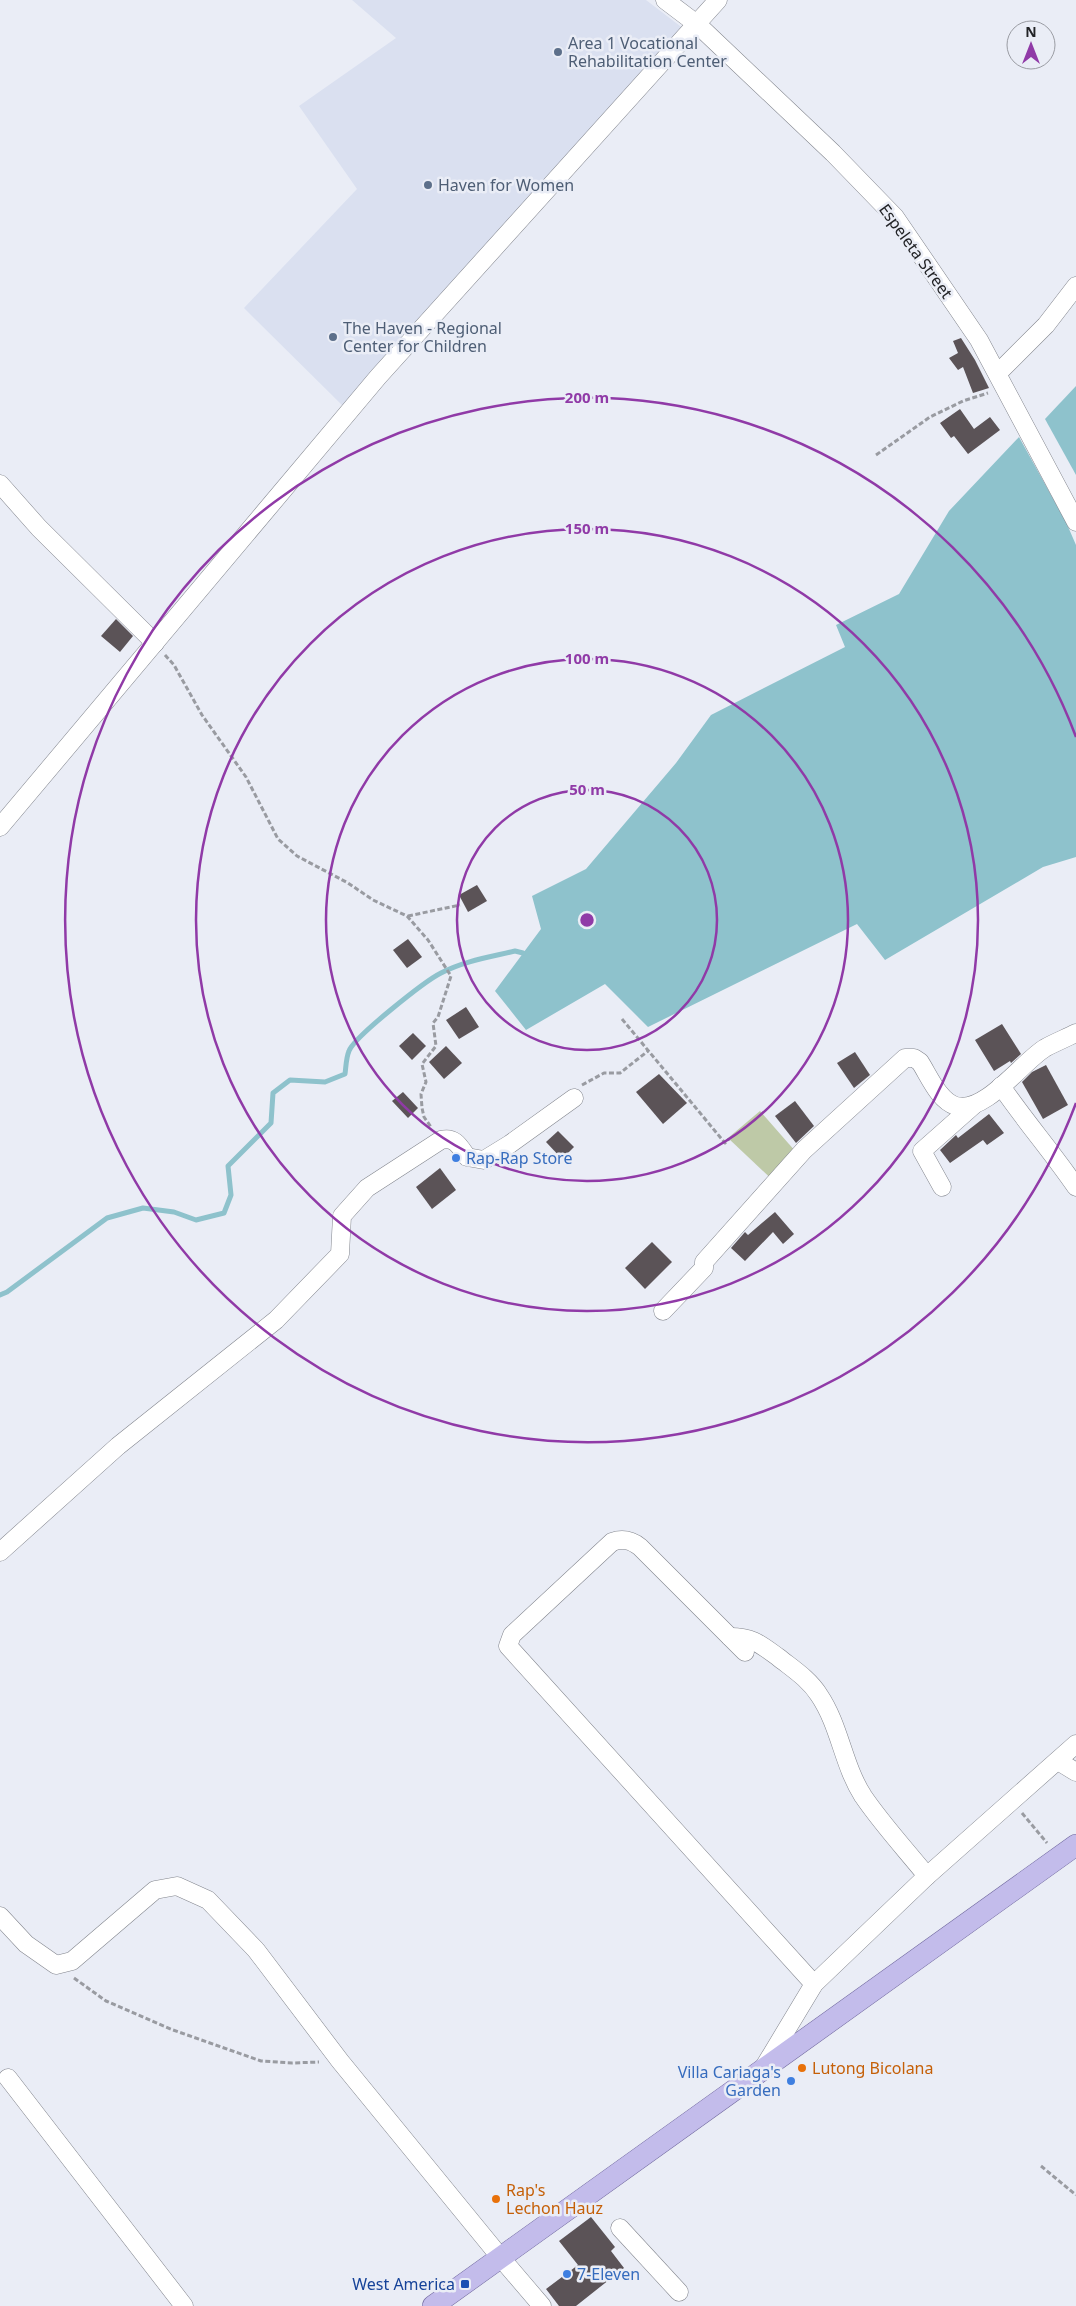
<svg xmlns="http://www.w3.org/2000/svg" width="1076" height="2306" font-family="'Noto Sans',sans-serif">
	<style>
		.built { fill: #dae0f0 }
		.green { fill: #bec9a7 }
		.water { fill: #8ec2cc }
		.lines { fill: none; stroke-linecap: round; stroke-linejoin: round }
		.stream { stroke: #8ec2cc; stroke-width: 5 }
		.building { fill: #5b5357 }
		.minor-casing { stroke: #82858d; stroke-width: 19 }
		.major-casing { stroke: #71699e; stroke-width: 22 }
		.path { stroke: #999ba1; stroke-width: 3; stroke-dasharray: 5 2.5; stroke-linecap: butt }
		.minor { stroke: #fff; stroke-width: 18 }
		.major { stroke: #c3bceb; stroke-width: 21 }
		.ring { fill: none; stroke: #903aa7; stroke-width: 2.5 }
		.service-dot { fill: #5c6f8a; stroke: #eaedf6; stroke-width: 2 }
		.shop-dot { fill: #3f7fe0; stroke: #eaedf6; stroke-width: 2 }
		.food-dot { fill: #e8710a; stroke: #eaedf6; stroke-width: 2 }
		.transit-dot { fill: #1a4fb4; stroke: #eaedf6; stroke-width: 2 }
		.labels { text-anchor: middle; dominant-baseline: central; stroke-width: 5; stroke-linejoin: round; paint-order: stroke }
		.service-label { font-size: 16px; fill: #4e5e75; stroke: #eaedf6; text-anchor: start }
		.street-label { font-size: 16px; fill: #222326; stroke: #eaedf6 }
		.shop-label { font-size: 16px; fill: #366cbe; stroke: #eaedf6; text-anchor: start }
		.food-label { font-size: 16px; fill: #c56008; stroke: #eaedf6; text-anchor: start }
		.transit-label { font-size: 16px; fill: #164399; stroke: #eaedf6; text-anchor: end }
		.centre { fill: #903aa7; stroke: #eaedf6; stroke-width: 2.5 }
		.ring-label { font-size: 15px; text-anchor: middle; font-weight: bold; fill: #903aa7; stroke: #eaedf6; stroke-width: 5; stroke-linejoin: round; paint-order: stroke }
	</style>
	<rect width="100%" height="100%" fill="#eaedf6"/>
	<path class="built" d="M352,0H646L684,29L345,408L244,308L357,189L299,106L396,38Z"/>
	<path class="green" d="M760,1111L803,1160L779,1186L728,1138Z"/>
	<g class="water">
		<path d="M1076,386V475L1045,419Z"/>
		<path d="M1019,437L1066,522L1076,545V857L1043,867L885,960L857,924L648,1027L605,984L526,1030L495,991L541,929L532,896L586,869L676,763L711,715L845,647L836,625L899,594L949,511Z"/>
	</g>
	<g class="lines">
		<path class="stream" d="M0,1295L7,1292L107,1218L143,1208L174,1212L196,1220L224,1213L231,1195L228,1166L271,1123L273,1093L290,1080L325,1082L345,1074C346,1067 346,1058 349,1051C354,1037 425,981 441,973C464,961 490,957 515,951L523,953"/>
	</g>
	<g class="building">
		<path d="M961,338L975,360L989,388L973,393L963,367L958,370L949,358L958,353L953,341Z"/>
		<path d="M960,409L974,429L990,417L1000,430L968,454L954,436L951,438L940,423Z"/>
		<path d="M116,619L133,636L120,652L101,636Z"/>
		<path d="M477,885L487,901L468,912L459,895Z"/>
		<path d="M408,939L422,957L407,968L393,950Z"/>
		<path d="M466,1007L479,1027L459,1039L446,1020Z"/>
		<path d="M1002,1024L1021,1054L1011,1063L1010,1061L994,1071L975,1040Z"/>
		<path d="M413,1033L426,1046L412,1060L399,1046Z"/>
		<path d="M446,1046L462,1063L444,1079L429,1062Z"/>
		<path d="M855,1052L870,1075L854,1088L837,1063Z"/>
		<path d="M1046,1065L1068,1105L1043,1119L1022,1082L1032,1072Z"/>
		<path d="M659,1074L687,1103L663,1124L636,1092Z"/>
		<path d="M403,1092L418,1108L408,1118L392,1101Z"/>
		<path d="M795,1101L814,1126L796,1143L775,1116Z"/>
		<path d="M989,1114L1004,1133L987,1145L983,1140L950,1163L940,1150L956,1135L958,1138Z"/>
		<path d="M558,1131L574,1147L562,1159L546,1142Z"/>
		<path d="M440,1168L456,1190L432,1209L416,1187Z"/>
		<path d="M775,1212L794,1234L783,1244L773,1232L745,1261L731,1248L745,1232L748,1235Z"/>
		<path d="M652,1242L672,1262L645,1289L625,1268Z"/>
		<path d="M591,2217L615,2247L611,2251L624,2268L576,2306H559L546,2289L578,2265L559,2241Z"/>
	</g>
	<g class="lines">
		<defs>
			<g id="minor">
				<path d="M665,0L698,25L833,153L895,217L979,340L1076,522"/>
				<path d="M998,373L1046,325L1076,286"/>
				<path d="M0,484L39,528L155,643"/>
				<path d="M0,827L378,377L718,0"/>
				<path d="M1001,1086C1025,1121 1052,1152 1076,1187"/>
				<path d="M942,1187L922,1151L974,1105"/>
				<path d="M663,1311L704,1268V1262L804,1150L905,1058H914L920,1062C929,1076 939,1101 956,1106C985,1114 1022,1062 1045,1048C1054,1043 1066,1038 1076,1033"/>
				<path d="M0,1552L118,1446L276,1320L340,1254L342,1216L367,1188L441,1140C455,1136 460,1147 467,1157L484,1160L510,1144L574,1098"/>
				<path d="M730,1637C753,1637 760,1644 778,1657C793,1669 809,1679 819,1695C840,1726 843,1765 863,1796C882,1824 906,1850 927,1876"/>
				<path d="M745,1652L640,1547C631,1540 623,1538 612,1542L512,1635L508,1646L814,1984"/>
				<path d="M1058,1761L1076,1772"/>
				<path d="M0,1916L26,1944L56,1965L72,1961L155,1890L177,1886L208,1900L256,1950L340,2061L501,2258L542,2306"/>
				<path d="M764,2067L814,1984L927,1876L1076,1744"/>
				<path d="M8,2078L184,2306"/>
				<path d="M620,2228L679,2292"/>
			</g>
			<path id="major" d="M433,2306L1076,1845"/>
		</defs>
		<use href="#minor" class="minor-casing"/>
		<use href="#major" class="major-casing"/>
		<g class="path">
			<path d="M876,455L930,417L963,401L988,393"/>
			<path d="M165,655L174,665L202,715L246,777L278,839L297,856L348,883L373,900L407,916L428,940L451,976L438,1017L433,1023L436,1046L422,1064L426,1082L421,1094L422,1108L424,1117L431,1127"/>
			<path d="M408,916L460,905"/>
			<path d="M622,1019L725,1143L729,1139"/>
			<path d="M582,1085L604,1073H620L648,1051"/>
			<path d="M1022,1813L1047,1843"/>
			<path d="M74,1978L106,2001L173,2030L261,2061L292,2063L319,2062"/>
			<path d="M1041,2166L1076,2195"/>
		</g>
		<use href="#minor" class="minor"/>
		<use href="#major" class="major"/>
	</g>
	<g class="ring">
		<circle cx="587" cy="920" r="130"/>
		<circle cx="587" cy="920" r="261"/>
		<circle cx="587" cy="920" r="391"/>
		<path d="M1076 1103A522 522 0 1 1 1076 737"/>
	</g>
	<g class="service-dot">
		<circle cx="558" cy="52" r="5"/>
		<circle cx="428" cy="185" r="5"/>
		<circle cx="333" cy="337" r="5"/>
	</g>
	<g class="shop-dot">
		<circle cx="456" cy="1158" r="5"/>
		<circle cx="791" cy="2081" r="5"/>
		<circle cx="567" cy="2274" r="5"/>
	</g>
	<g class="food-dot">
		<circle cx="802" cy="2068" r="5"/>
		<circle cx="496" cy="2199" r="5"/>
	</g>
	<rect class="transit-dot" x="460" y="2279" width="10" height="10" rx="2.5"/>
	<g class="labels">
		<g class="service-label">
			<text x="568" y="43">Area 1 Vocational<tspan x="568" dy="18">Rehabilitation Center</tspan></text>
			<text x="438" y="185">Haven for Women</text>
			<text x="343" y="328">The Haven - Regional<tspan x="343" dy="18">Center for Children</tspan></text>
		</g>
		<g class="street-label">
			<text transform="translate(916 251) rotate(54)">Espeleta Street</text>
		</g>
		<g class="shop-label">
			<text x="466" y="1158">Rap-Rap Store</text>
			<text x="781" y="2072" text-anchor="end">Villa Cariaga's<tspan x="781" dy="18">Garden</tspan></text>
			<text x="577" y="2274">7-Eleven</text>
		</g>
		<g class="food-label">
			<text x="812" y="2068">Lutong Bicolana</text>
			<text x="506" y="2190">Rap's<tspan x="506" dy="18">Lechon Hauz</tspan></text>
		</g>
		<g class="transit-label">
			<text x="455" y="2284">West America</text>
		</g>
	</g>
	<circle cx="587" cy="920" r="8" class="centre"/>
	<g class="ring-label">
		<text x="587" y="403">200 m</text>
		<text x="587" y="534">150 m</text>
		<text x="587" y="664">100 m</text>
		<text x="587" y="795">50 m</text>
	</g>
	<g transform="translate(1031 45)"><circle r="24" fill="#eaedf6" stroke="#9a9ca3"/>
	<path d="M0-4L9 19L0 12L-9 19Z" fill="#903aa7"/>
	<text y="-8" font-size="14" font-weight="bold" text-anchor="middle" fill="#222326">N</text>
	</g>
</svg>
